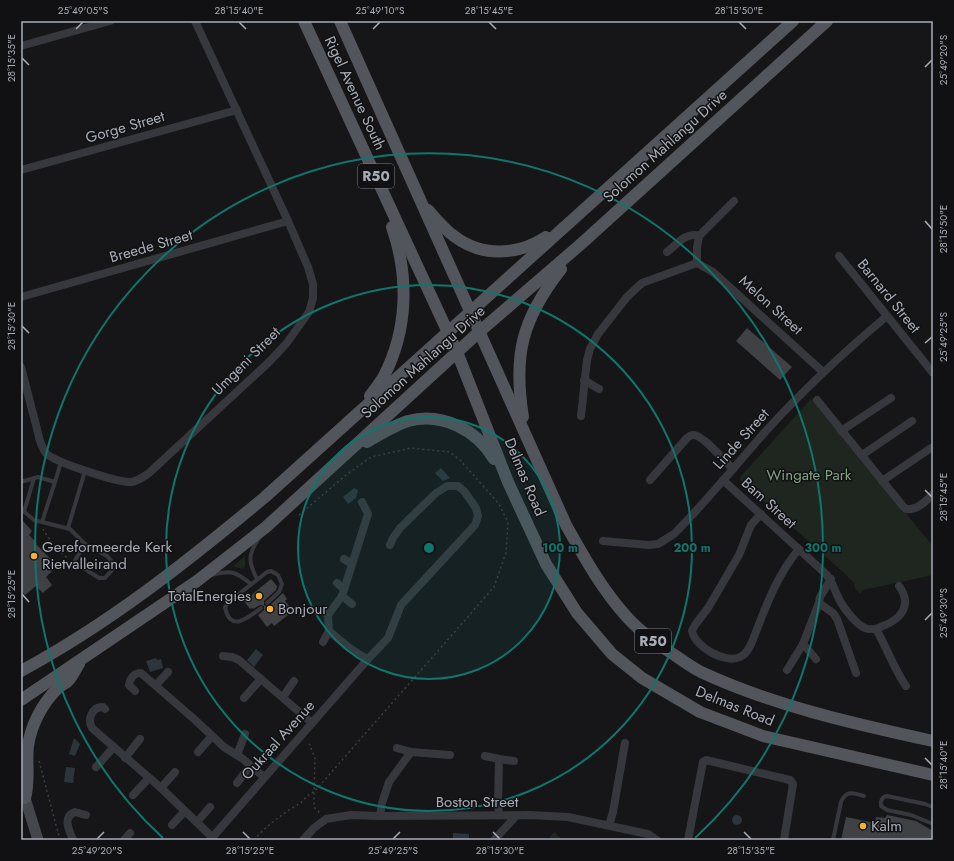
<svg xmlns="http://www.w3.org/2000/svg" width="954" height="861" font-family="Jost,sans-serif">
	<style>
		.green { fill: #1e261f }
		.water { fill: #2c353c }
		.building { fill: #404145 }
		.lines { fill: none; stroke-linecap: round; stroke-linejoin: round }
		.path { stroke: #3d3f44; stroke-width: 1.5; stroke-dasharray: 2 3; stroke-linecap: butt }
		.lane { stroke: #37383d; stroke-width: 4 }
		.street { stroke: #37383d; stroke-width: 8 }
		.secondary { stroke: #45474d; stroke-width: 11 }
		.primary { stroke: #53555c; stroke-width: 12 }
		.ticks { fill: none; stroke: #a8adb8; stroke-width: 1.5 }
		.ring { fill: none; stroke: #0f766e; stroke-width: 2 }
		.poi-dot { fill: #f2b134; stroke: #111113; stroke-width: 1.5 }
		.labels { text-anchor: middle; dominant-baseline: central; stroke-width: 3; stroke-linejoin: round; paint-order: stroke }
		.shield { fill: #111113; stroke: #7b7e86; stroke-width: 1 }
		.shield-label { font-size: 14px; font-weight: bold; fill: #a8adb8 }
		.street-label { font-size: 15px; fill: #a8adb8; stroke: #111113 }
		.park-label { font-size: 15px; fill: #7fa381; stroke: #111113 }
		.poi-label { font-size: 15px; fill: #a8adb8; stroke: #111113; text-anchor: start }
		.centre { fill: #0f766e; stroke: #111113; stroke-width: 2 }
		.ring-label { font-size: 12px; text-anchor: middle; font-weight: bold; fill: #0f766e; stroke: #111113; stroke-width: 3; stroke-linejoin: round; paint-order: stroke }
		.neatline { fill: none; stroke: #a8adb8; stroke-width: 1.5 }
		.ticks-label { font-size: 10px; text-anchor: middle; fill: #a8adb8 }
	</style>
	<rect width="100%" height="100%" fill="#161618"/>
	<g class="green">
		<path d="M811,399L933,546V575L863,590L860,594L855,588L854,583L845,574L742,482L740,479L741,476Z"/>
		<path d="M245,556V567L242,569L233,566Z"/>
		<path d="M554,832L563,840H547Z"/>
	</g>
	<g class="water">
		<path d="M441,468L450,478L443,481L435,473Z"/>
		<path d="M354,488L358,490L356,498L348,504L343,497Z"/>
		<path d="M256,649L263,655L254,667L247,660Z"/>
		<path d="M156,658L157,660L161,659L163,668L150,672L146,661Z"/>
		<path d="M74,738L80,744L75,756L69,754Z"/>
		<path d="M66,767L75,768L73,783L64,782Z"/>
		<circle cx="737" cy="820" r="5"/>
		<path d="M453,833L469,834V840H453Z"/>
	</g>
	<g class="building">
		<path d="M747,328L792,367L780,380L736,341Z"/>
		<path d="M21,519L32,531L29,535L37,543L36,544L57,566L46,577L52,585L44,592L43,593L36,586L25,595L21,591Z"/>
		<path d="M271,579L277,586L276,590L264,601V605L266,606H269L283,593L287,599L285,601L291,608L286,612L288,615L274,626L272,623L267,627L258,615L264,610V606L260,605L253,609L252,608L250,609L244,601Z"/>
		<path d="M887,815L916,821L933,831V840H841L846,817L875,823L876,817L885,818Z"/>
	</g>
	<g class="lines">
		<g class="path">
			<path d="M299,515L346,475L371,457L411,448L450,452L461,461L499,504L508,522L506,553L494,587L314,792V807L320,813"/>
			<path d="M43,529C49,540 59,552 69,559"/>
			<path d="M39,761L60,840"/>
			<path d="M254,840C266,826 283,813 299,804C305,800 307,794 314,792L315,758L308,741"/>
		</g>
		<g class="lane">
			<path d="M21,482L38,477L55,482L61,462"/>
			<path d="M21,509L34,520L42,522L55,482"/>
			<path d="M24,512L34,478"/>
			<path d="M42,522L70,529L85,544L107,556L114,564L113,569L105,578H99L74,562L85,544"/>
			<path d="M68,528L85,471"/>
			<path d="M211,575C232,570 235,571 251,584"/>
			<path d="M257,579C248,562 248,554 259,538"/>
			<path d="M261,608C248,618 230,633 225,607L230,601L267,572L271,571L278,575L282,584L279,592L267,603"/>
			<path d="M933,807L925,804L887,796C882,797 880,801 881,806L887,810L911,815L933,824"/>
			<path d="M833,840L841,802C846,790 853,793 864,796"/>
		</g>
		<g class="street">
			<path d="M21,46L110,21"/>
			<path d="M21,170L237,110"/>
			<path d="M667,252C676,245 687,231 699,236"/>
			<path d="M839,256L933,373"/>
			<path d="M697,263L713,272L823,372"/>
			<path d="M697,263V248L699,236L734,201"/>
			<path d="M21,297L288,221"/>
			<path d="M21,367C26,385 30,403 35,421C38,431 39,445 46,453C53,462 117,482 130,482C137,482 143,477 149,473L268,363L286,344L309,312L313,298V284L308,267L288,221L195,21"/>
			<path d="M584,380L599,389"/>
			<path d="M817,400L902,505L906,509C917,511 926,501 933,494"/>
			<path d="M581,416L587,360L590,349L598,334L627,297L642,283L697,263"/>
			<path d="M841,431L891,398"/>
			<path d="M862,455L912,421"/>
			<path d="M650,480L687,438C689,437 690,435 692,435C702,433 725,462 733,469"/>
			<path d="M723,480L826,574C833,582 835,592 840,601C845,610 856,624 865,628C871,631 877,629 883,626C901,619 913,605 899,586"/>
			<path d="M882,481L931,448"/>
			<path d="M362,502L368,514L342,596L328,615L329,631C342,642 353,652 368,659"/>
			<path d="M761,514L751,525L739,555L708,608L695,625L692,631C695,647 725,664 740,657C747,654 749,648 752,642C765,609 776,576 799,549"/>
			<path d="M603,541L649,545L658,544L674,534C706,502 735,466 765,432C803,390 844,352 887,316"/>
			<path d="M344,559L352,564"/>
			<path d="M337,583L344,589"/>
			<path d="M342,596L352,604"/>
			<path d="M819,603L833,613L837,619L856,673"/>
			<path d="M321,610L328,615"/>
			<path d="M876,629C887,648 894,669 906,686"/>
			<path d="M323,642L329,631"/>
			<path d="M803,644L816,659"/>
			<path d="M223,656L232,657L239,660L312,723"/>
			<path d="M787,670L803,644L819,603L820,597L831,579"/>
			<path d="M156,685L168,672"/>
			<path d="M135,691L129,685C130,678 134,673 141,673L194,719L224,747L243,759L264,777"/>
			<path d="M283,697L294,681"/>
			<path d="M244,698L261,679"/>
			<path d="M105,709L103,707C92,707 87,719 92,728L161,788L211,836"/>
			<path d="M397,748L411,752L450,755"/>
			<path d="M198,752L212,736"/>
			<path d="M237,755L245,734"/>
			<path d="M485,756L499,759L498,804L499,815"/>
			<path d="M125,758L140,739"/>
			<path d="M499,759L514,761"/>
			<path d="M96,767L113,748"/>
			<path d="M237,783L250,766"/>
			<path d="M161,788L175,772"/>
			<path d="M133,795L149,778"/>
			<path d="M380,816L382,803L389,782L411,752"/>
			<path d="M197,822L210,807"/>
			<path d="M172,825L185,811"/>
			<path d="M609,825L613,812L625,743"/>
			<path d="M73,840C69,830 62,817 75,812L86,815"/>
			<path d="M124,840L130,833"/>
			<path d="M210,840L368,659L388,638L401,605L475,525L478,516L476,508L464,491L458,486H447L436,493L400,528L393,538L390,545"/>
			<path d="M303,840L314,828L326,819L351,815L380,816L529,815L568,817L643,833L648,834L657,840"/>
			<path d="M494,840L516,816"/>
			<path d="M688,840L703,762L706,760L790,780L793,784L784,840"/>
		</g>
		<path class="secondary" d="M21,785L38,840"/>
		<g class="primary">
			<path d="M304,21L457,352L508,482L546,564L577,613L612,654L642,678L700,712L763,736L933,775"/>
			<path d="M340,21L566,525C584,557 601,588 626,616C639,631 656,643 673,654C682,660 691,667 701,672C774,706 855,724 933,741"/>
			<path d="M428,210C436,219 444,229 454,236C481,257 517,256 546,237"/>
			<path d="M370,396C375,389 380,383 384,376C408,329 409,276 392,227"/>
			<path d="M523,417C513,355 522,319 561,269"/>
			<path d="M367,442C380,434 393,426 408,421C442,412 477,430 494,459"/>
			<path d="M21,671C110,623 188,561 265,497L793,21"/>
			<path d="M21,700L197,581L266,527L479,332L581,244L827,21"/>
			<path d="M25,798C30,782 26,763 28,746C31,725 42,704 57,689C60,686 64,684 67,682C72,678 75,670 79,664"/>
		</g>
	</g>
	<path class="ticks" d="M239,22L246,29M489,22L496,29M739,22L746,29M76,29L83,22M373,29L380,22M22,58L29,65M925,67L932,60M925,221L932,229M22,326L29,333M925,343L932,337M925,490L932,497M22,594L29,602M925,620L932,613M925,758L932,765M243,832L250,839M493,832L500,839M744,832L751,839M97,839L104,832M393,839L400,832"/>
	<circle cx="429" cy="548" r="131" fill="#0f766e" fill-opacity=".12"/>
	<g class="ring">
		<circle cx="429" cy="548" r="131"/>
		<circle cx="429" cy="548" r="263"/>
		<path d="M163 838A394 394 0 1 1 695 838"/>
	</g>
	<g class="poi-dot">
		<circle cx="34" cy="556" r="4"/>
		<circle cx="259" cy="596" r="4"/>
		<circle cx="270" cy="609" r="4"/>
		<circle cx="863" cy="826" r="4"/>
	</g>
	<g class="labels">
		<g class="shield">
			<rect x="358" y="164" width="36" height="24" rx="3"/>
			<rect x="635" y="629" width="36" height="24" rx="3"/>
		</g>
		<g class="shield-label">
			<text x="376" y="176">R50</text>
			<text x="653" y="641">R50</text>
		</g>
		<g class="street-label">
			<text transform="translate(355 93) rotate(65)">Rigel Avenue South</text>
			<text transform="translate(125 127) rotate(-16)">Gorge Street</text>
			<text transform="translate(665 146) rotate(-42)">Solomon Mahlangu Drive</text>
			<text transform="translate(151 246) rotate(-16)">Breede Street</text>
			<text transform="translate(889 296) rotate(51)">Barnard Street</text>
			<text transform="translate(771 305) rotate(42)">Melon Street</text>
			<text transform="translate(246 361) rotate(-45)">Umgeni Street</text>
			<text transform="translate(423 362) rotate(-42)">Solomon Mahlangu Drive</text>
			<text transform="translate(741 439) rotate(-48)">Linde Street</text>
			<text transform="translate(525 477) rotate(67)">Delmas Road</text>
			<text transform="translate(769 503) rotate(42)">Bam Street</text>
			<text transform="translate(735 706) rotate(22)">Delmas Road</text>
			<text transform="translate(278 740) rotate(-48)">Oukraal Avenue</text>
			<text x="477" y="802">Boston Street</text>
		</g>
		<g class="park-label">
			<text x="809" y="475">Wingate Park</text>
		</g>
		<g class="poi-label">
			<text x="42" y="547">Gereformeerde Kerk<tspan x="42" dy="17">Rietvalleirand</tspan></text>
			<text x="251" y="596" text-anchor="end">TotalEnergies</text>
			<text x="278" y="609">Bonjour</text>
			<text x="871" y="826">Kalm</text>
		</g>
	</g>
	<circle cx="429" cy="548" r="6" class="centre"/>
	<g class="ring-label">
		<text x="560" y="552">100 m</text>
		<text x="692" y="552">200 m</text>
		<text x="823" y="552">300 m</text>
	</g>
	<rect width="954" height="861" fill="none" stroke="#111113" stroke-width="44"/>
	<rect x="22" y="22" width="910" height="817" class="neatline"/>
	<g class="ticks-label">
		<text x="83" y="14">25°49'05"S</text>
		<text x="239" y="14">28°15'40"E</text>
		<text x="380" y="14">25°49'10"S</text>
		<text x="489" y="14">28°15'45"E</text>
		<text x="739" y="14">28°15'50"E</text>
		<text transform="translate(11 58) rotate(-90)" y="4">28°15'35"E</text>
		<text transform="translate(943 60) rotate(-90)" y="4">25°49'20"S</text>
		<text transform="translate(943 229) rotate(-90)" y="4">28°15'50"E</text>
		<text transform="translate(11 326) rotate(-90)" y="4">28°15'30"E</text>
		<text transform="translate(943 337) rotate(-90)" y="4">25°49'25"S</text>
		<text transform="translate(943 497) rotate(-90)" y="4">28°15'45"E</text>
		<text transform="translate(11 594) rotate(-90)" y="4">28°15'25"E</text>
		<text transform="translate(943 613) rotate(-90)" y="4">25°49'30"S</text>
		<text transform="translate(943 765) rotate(-90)" y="4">28°15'40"E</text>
		<text x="97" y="854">25°49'20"S</text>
		<text x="250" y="854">28°15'25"E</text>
		<text x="393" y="854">25°49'25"S</text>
		<text x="500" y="854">28°15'30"E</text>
		<text x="751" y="854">28°15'35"E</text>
	</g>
</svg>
